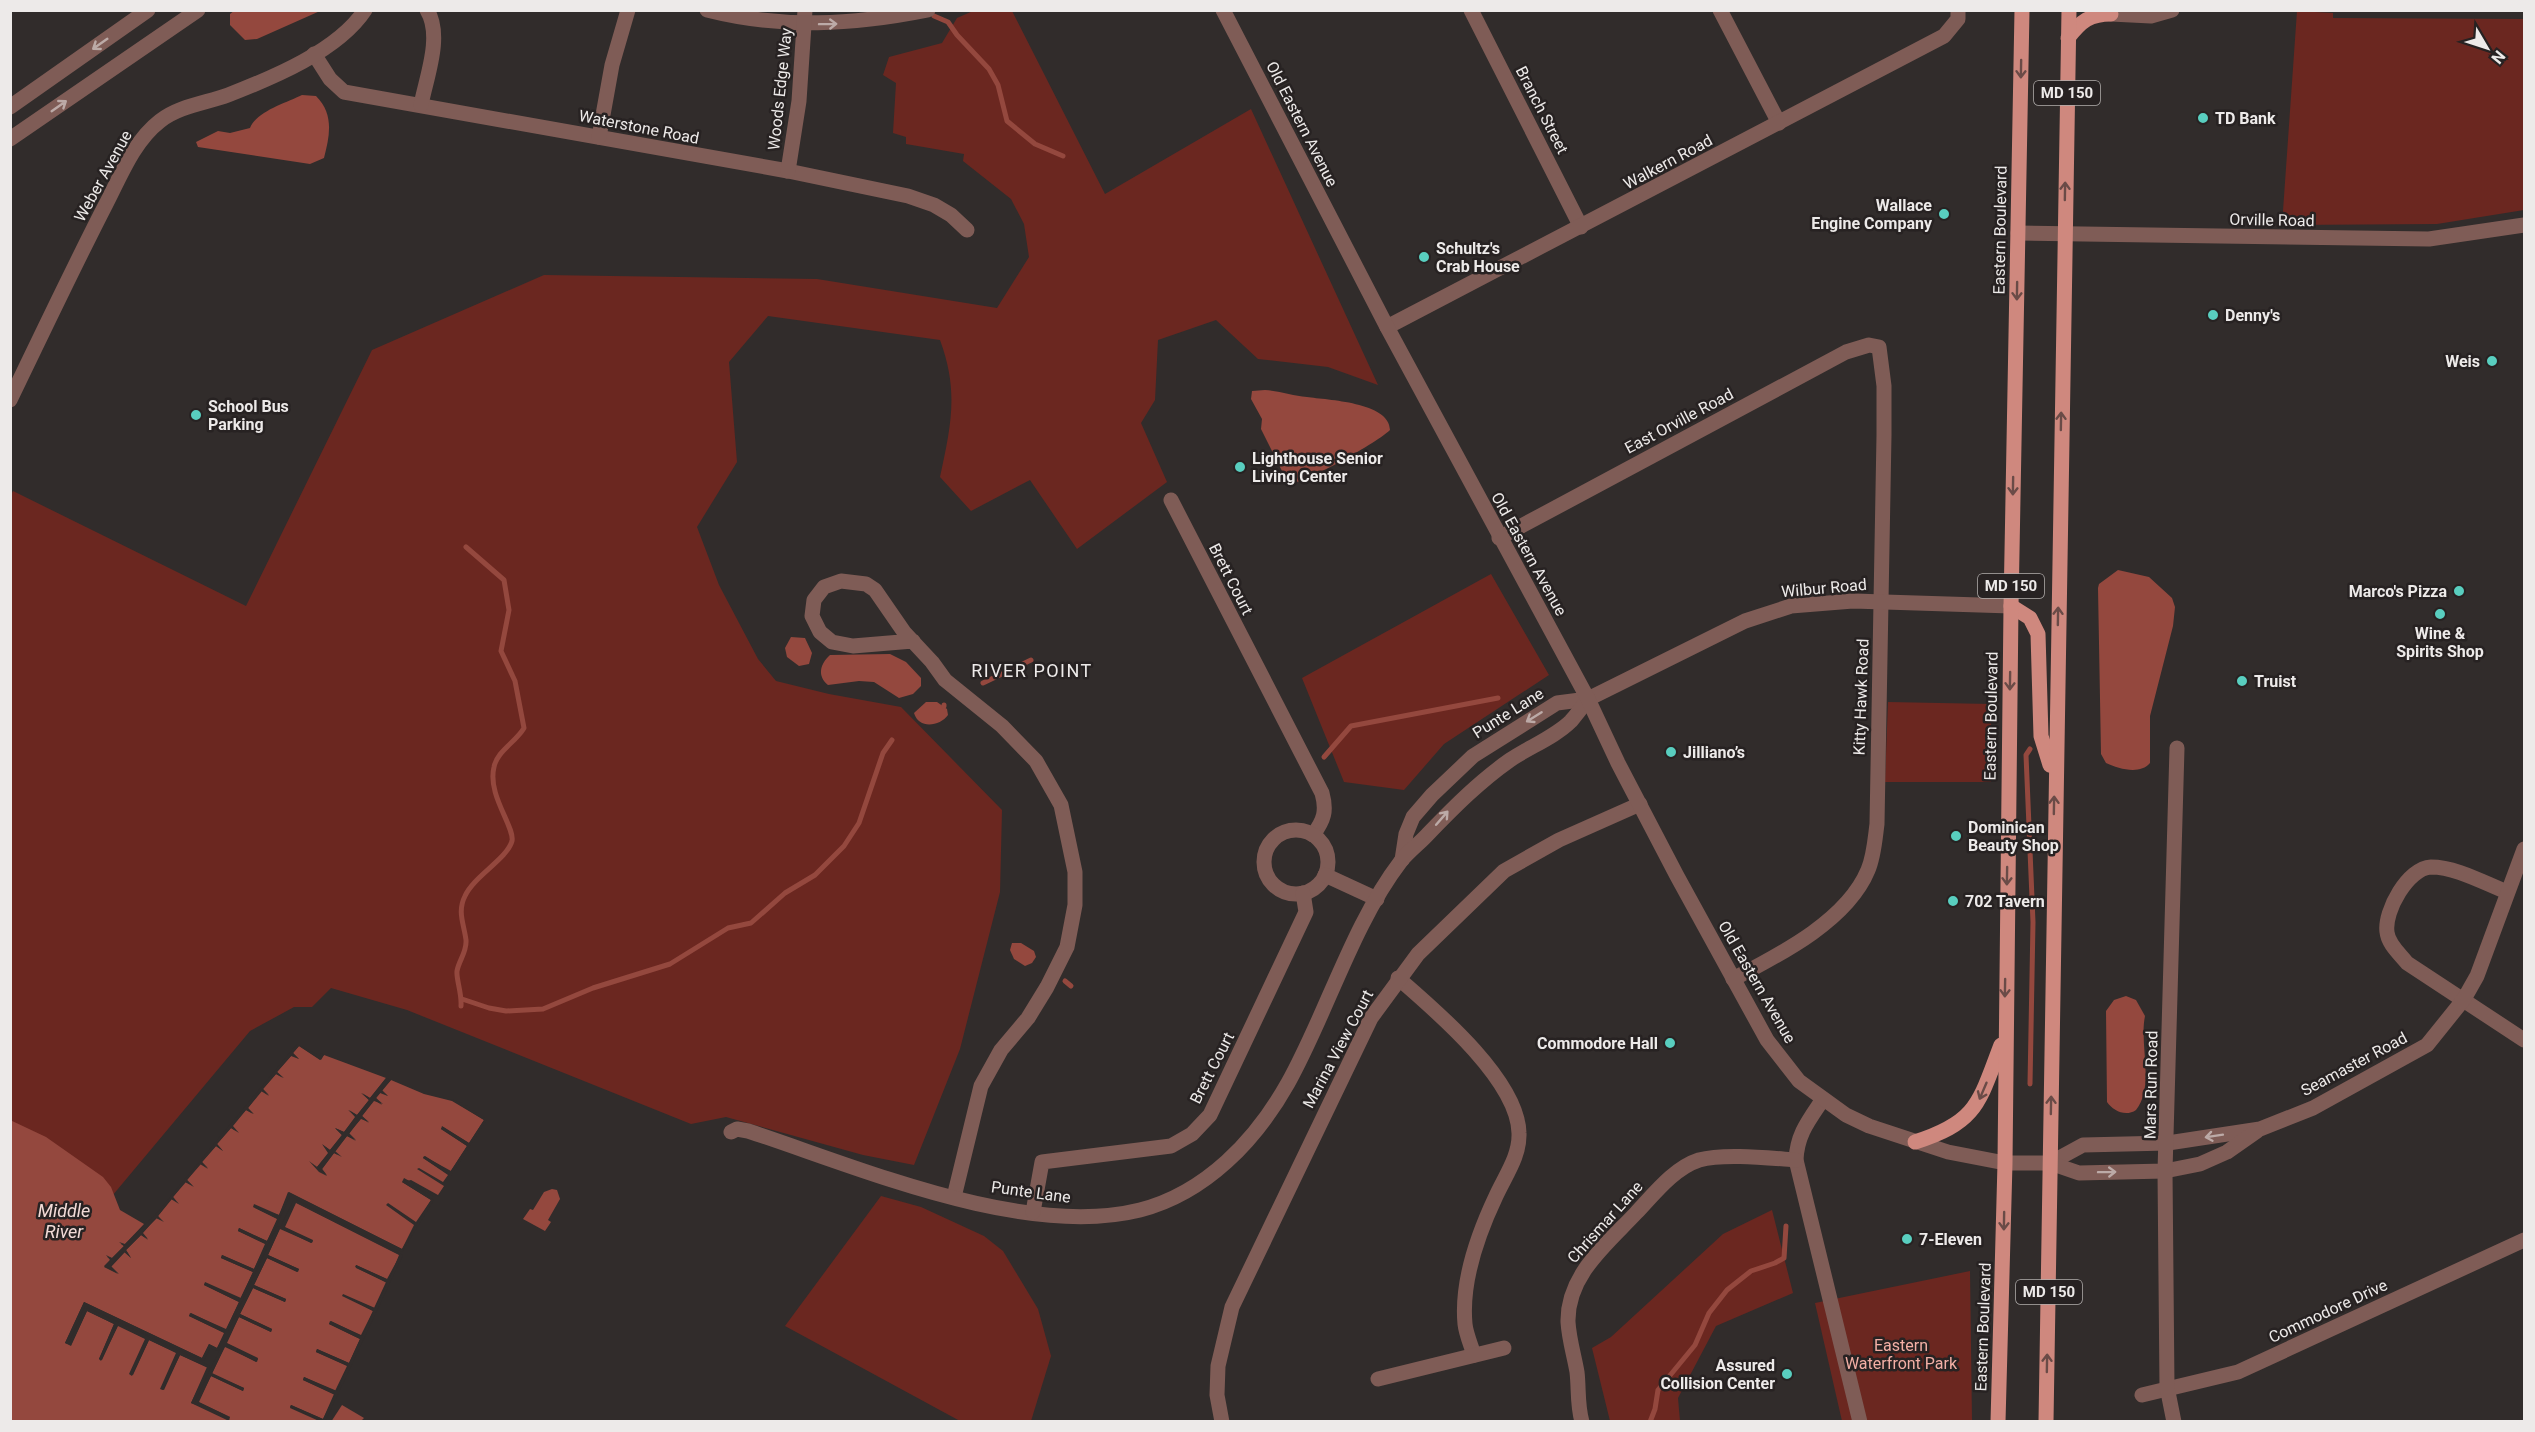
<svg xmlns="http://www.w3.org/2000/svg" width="2535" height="1432" font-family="Roboto,sans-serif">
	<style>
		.green { fill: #6b2720 }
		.water { fill: #94483e }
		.pier { fill: #312c2b }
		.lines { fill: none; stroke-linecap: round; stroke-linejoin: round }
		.stream { stroke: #94483e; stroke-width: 5 }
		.minor { stroke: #7f5c56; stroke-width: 15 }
		.tertiary { stroke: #7f5c56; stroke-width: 15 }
		.primary { stroke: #cf887e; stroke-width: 15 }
		.oneway { stroke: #bcaaa7 }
		.oneway2 { stroke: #6a4b47 }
		.poi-dot { fill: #59cebf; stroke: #272222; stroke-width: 2 }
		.labels { text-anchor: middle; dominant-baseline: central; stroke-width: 5; stroke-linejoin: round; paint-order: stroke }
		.shield { fill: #272222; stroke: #b2aead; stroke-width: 1.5 }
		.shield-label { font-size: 15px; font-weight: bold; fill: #edeae9 }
		.street-label { font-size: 16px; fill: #edeae9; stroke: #272222 }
		.poi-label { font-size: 16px; font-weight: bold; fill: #edeae9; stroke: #272222; text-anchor: start }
		.park-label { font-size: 16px; fill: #f3afa5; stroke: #272222 }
		.neighbourhood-label { font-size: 18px; letter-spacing: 1.5px; fill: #edeae9; stroke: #272222 }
		.water-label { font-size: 18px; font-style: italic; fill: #f3dbd7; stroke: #272222 }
	</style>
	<rect width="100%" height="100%" fill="#312c2b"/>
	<g class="green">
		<path d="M973,11H1012L1105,194L1251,109L1378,385L1328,367L1258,359L1216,320L1158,340L1155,400L1141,423L1167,482L1077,549L1030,480L971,511L940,477C951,426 959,391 940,340L768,316L729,362L737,462L697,527L719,585L758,659L776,681L829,694L901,707L1002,810L1000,892L960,1049L914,1165L863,1155L726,1117L691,1124L407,1010L331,988L312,1007H294L250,1031L102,1208L11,1144L10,497L13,491L246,606L372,350L544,275L817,279L997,308L1029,257L1024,224L1011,199L963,161L964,154L906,144V137L893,133L896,83L883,75L889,57L942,43L957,18Z"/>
		<path d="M2297,11L2333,13V18L2524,19V210L2437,224L2282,225Z"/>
		<path d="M1491,574L1549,675L1444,744L1404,790L1344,782L1302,678Z"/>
		<path d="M1888,702L1991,704V782H1885Z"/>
		<path d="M881,1196L921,1207L984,1236L1003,1251L1038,1309L1051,1356L1031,1421H960L785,1326Z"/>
		<path d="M1772,1210L1793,1293L1716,1326L1678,1398L1680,1421H1610L1592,1348L1611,1337L1723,1234Z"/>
		<path d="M1970,1271L1972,1421H1842L1815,1303Z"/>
	</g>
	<g class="water">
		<path d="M235,10H320V11L257,39L245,40L230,25V14Z"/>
		<path d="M302,95L316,96C334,114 330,135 324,158L310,164L198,147L196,142L218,131L230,133L250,128C257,111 286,103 302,95Z"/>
		<path d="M1265,390C1280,391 1293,396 1307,397C1327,400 1390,402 1390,430C1378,442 1307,482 1292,483L1282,471L1261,429L1262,419L1251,399L1252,391Z"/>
		<path d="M2118,570L2149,577L2172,598L2175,607L2173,626L2150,716V763C2140,775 2119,769 2106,763L2101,754L2098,588L2099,584Z"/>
		<path d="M791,637L805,638L812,653L809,664L799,666L787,657L785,648Z"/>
		<path d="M890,654L906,662L921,678V686L913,694L899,698L874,682L859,681L828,685C817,676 820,664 830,655Z"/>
		<path d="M926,702H937L947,709L948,715C940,726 919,730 914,713Z"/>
		<path d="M1012,943H1021L1034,951L1036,957L1032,963L1025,966L1014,959L1010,950Z"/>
		<path d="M2126,996L2136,1000L2145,1016C2139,1045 2155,1086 2136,1110C2126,1117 2113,1111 2107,1102L2106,1011L2114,1000Z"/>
		<path d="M299,1046L320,1060L324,1055L386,1078L370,1098L362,1093L369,1100L357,1115L348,1110L356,1117L344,1132L335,1128L342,1135L330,1150L323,1145L329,1153L317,1167L310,1162L327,1175L322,1169L334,1153L338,1155L335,1152L347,1136L356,1141L349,1134L361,1118L369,1123L362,1116L374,1100L382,1105L376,1098L381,1092L388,1096L382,1091L391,1080L424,1094L452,1101L484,1120L469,1143L443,1127L441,1129L467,1146L450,1172L425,1156L423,1158L448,1175L443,1182L419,1168L417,1169L444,1186L438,1195L411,1180L402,1182L431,1200L416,1222L388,1203L386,1205L414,1225L402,1249L289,1192L279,1215L253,1207L278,1219L267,1241L239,1228L238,1231L266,1244L254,1269L222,1255L221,1258L253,1272L240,1299L205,1283L204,1285L239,1302L226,1330L191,1313L189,1316L225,1333L217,1348L209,1344L202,1358L84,1302L65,1343L71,1345L87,1311L114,1324L99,1359L102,1360L118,1325L146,1339L130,1374L133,1375L149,1340L177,1353L161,1389L164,1390L180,1355L208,1368L191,1403L230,1417L198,1402L211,1376L243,1391L244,1388L212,1374L225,1346L256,1362L258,1359L226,1343L239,1317L271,1332L272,1329L240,1314L253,1288L285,1302L286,1299L254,1285L267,1258L297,1272L299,1269L268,1255L280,1228L311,1243L313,1241L284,1227L295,1202L400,1255L387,1279L356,1265V1268L386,1282L374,1308L343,1295L373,1311L361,1335L330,1321L329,1324L360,1339L349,1363L317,1349L316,1352L347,1366L335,1391L304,1377L303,1380L334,1394L323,1419L291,1405L290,1408L319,1421L11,1422L10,1120L46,1137L103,1177L111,1187L120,1210L144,1224L125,1244H121L124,1246L112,1258L107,1257L111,1259L104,1267L118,1274L111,1267L125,1252L131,1258L126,1250L141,1235L148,1240L142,1233L157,1218L161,1220L158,1216L172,1199L176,1201L173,1197L186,1182L193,1186L187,1180L201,1164L208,1168L202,1162L216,1146L223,1151L217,1144L231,1128L236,1131L232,1126L246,1110L254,1114L248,1108L262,1091L269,1095L263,1089L276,1074L284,1078L277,1072L292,1055L299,1059L293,1053Z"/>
		<path d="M552,1189L557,1190L560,1199L548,1220L551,1222L545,1231L523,1219L530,1209L533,1210L544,1192Z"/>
		<path d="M342,1405L364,1418L361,1421L331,1422Z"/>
	</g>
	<g class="pier">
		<path d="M297,1044L320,1056L321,1053L324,1055L321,1060L299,1046L293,1053L299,1059L291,1056L277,1072L283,1078L276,1074L263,1089L269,1096L261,1091L248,1108L253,1114L246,1110L233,1126L239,1133L231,1128L217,1144L223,1151L216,1146L202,1162L208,1169L200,1164L187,1180L194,1187L185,1182L173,1197L179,1204L171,1199L158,1216L164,1222L156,1218L143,1233L148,1239L141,1235L126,1250L131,1258L124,1252L111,1266L119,1274L104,1266L110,1260L106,1255L112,1258L124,1246L119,1242L125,1244L155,1215Z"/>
		<path d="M386,1078L391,1080L382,1090L388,1096L380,1093L376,1098L383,1104L374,1101L362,1116L369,1122L361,1119L349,1133L356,1140L347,1136L335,1151L342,1157L334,1153L322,1169L327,1176L319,1172L309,1161L317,1167L328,1153L322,1144L330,1150L342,1135L335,1128L344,1132L355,1117L349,1110L357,1115L369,1100L361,1093L370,1098Z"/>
		<path d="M450,1099L463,1103L487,1120L451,1176L423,1158L424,1156L451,1171L467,1146L441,1129L442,1126L469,1143L484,1120Z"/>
		<path d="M404,1178L439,1197H434L412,1184L434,1200L402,1252L290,1196L220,1349L217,1351L210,1348L204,1361L85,1306L69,1342L87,1308L209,1365L210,1369L195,1401V1402L277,1227L281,1226L293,1201L296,1200L403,1255L325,1422L290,1407L291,1405L323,1419L335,1395L303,1380L304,1377L337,1391L348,1366L316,1352L317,1349L349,1363L360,1339L329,1324L331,1321L362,1336L373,1311L342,1296L343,1294L375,1308L387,1283L355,1267L356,1265L389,1280L399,1255L296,1203L285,1227L313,1240L312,1243L280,1229L268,1255L299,1269L298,1272L267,1258L254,1285L286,1299L285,1302L253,1288L240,1314L272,1329L271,1332L239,1317L227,1343L258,1358L257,1362L225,1347L212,1373L244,1388L243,1391L211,1376L199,1402L230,1417L229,1421L191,1403L207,1367L180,1355L163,1390L160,1389L176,1353L149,1340L132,1376L129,1374L145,1339L118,1326L101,1361L99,1359L114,1324L87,1311L71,1346L65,1343L84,1302L202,1358L209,1344L217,1348L224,1333L189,1316L190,1313L226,1329L239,1302L204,1285L205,1282L241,1298L253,1272L221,1258L222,1255L254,1269L265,1244L238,1231L239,1228L267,1241L277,1219L253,1207L254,1204L279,1215L288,1192L402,1249L431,1200L402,1182Z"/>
	</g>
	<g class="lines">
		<g class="stream">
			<path d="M934,16L948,22L957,35L989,69L998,85L1007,121L1035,144L1063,156"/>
			<path d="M983,683L1031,660"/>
			<path d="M944,706V705"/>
			<path d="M1324,757L1351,726L1498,698"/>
			<path d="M1065,981L1071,986"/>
			<path d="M462,999L489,1008L506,1011L543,1009L593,988L670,964L728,928L751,923L785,893L815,875L844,846L859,823L883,753L892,740"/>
			<path d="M461,1006C462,993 456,979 457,971C459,960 467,952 466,940C464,924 457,912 465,896C474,876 507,859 512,841C515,827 487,795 494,767C497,751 516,742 524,728L515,681L501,651L509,610L504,580L466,547"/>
			<path d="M2030,1084L2033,922L2026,755L2030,749"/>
			<path d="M1650,1422L1655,1409L1658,1390L1695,1345L1709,1313L1727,1290L1751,1271L1775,1263L1784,1258L1786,1226"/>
		</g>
		<g class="minor">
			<path d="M707,10C782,29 853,25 928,10"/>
			<path d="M1471,10L1581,227"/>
			<path d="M1720,10L1779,123"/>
			<path d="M2111,14L2151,16L2172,10"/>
			<path d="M314,54L330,79L344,92L788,171L908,196L934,205L951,215L967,230"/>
			<path d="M421,105C426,78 443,36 427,10"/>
			<path d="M10,107L148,10"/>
			<path d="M599,137L612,65L628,10"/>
			<path d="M10,139L198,10"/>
			<path d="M788,171L799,101L805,10"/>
			<path d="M2018,233L2429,239L2524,225"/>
			<path d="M1387,327L1944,36L1958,19V10"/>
			<path d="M10,400C42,334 73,268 106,204C121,175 134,141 160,121C179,106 206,103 228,95C272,78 338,51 365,10"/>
			<path d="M1171,500L1322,793C1327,811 1324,820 1313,835"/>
			<path d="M1499,538L1846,352L1869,345L1879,347L1884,386V435L1877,824C1875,839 1874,856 1868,870C1847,921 1779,955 1733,979"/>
			<path d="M913,641L853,646L832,642L820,632L812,616L814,600L824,587L841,581L866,584L875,590L904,632L932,662L945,680L1002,726L1036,761L1061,805L1075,872V905L1067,947L1047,987L1028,1018L1001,1050L981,1086L954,1197"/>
			<circle cx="1296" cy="862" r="32"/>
			<path d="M1402,860L1406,834L1413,817L1432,795L1473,756L1557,703L1588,699L1745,621L1791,606L1853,601L2011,606"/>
			<path d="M1325,875L1377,899"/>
			<path d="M2507,892C2484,883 2456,867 2431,867C2408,868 2384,911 2387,932C2388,944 2400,954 2407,963L2524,1040"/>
			<path d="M1398,978C1435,1010 1518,1080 1519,1133C1520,1156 1505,1176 1496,1196C1478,1234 1461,1282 1465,1324C1466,1334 1471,1345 1474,1355"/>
			<path d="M1823,1099C1809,1120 1797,1134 1796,1160L1860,1422"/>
			<path d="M731,1132L737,1129L748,1131C858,1167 1024,1239 1140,1210C1206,1193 1256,1140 1288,1083C1327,1013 1352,925 1401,861C1409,851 1420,843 1428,834C1454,807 1480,781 1510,760C1529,747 1555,737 1571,721C1577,714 1583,706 1588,699"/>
			<path d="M2050,1163L2083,1145L2168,1143L2260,1129L2313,1108L2427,1045L2464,999L2477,976L2524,849"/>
			<path d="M2050,1163L2079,1173L2165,1171L2200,1164L2227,1152L2257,1131"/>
			<path d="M1033,1212L1042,1162L1171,1146L1192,1134L1210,1115L1306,912L1303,893"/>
			<path d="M1378,1379L1504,1348"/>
			<path d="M2142,1395L2238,1372L2524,1240"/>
			<path d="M1222,1422L1217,1395L1218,1366L1232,1307L1371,1018L1418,954L1504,871L1559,840L1640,804"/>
			<path d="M1582,1422C1577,1404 1579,1389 1577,1372C1574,1355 1569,1339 1568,1322C1567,1275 1607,1244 1636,1213C1654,1194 1674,1168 1699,1160C1724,1153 1769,1158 1796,1160"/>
			<path d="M2174,1422L2167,1387L2165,1171L2177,748"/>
		</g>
		<path class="tertiary" d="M1223,10L1387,327L1588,699L1618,763L1677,876L1767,1040L1799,1081L1846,1115L1869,1126L1948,1152L2005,1163H2050"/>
		<g class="primary">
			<path d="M2068,38C2081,21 2090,14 2111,14"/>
			<path d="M2011,606L2030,618L2038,634L2041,736L2050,765"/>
			<path d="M1915,1142C1978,1122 1979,1102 2001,1045"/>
			<path d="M1998,1422L2005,1163L2011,606L2022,10"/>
			<path d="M2046,1422L2069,10"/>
		</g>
	</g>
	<defs><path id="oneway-shaft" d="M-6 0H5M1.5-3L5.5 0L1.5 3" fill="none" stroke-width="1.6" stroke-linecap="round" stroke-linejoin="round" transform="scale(1.5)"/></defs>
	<g class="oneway">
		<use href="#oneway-shaft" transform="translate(828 24) rotate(-1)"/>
		<use href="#oneway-shaft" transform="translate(100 44) rotate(145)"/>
		<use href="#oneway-shaft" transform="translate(59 106) rotate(-35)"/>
		<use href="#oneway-shaft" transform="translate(1534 717) rotate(148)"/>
		<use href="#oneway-shaft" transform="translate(1442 818) rotate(-49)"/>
		<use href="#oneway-shaft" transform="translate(2214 1136) rotate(171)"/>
		<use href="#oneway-shaft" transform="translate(2107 1172) rotate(-1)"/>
	</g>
	<g class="oneway2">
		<use href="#oneway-shaft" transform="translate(2021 69) rotate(91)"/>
		<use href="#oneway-shaft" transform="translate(2065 191) rotate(-89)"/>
		<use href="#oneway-shaft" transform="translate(2017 291) rotate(91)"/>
		<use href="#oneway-shaft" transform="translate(2061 421) rotate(-89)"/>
		<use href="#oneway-shaft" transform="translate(2013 486) rotate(91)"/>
		<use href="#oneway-shaft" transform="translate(2058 616) rotate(-89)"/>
		<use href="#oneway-shaft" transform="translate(2010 681) rotate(91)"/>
		<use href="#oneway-shaft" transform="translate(2054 805) rotate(-89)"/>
		<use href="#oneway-shaft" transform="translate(2007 876) rotate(91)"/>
		<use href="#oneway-shaft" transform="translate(2005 988) rotate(91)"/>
		<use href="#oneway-shaft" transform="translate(1983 1091) rotate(113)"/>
		<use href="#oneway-shaft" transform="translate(2051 1105) rotate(-89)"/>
		<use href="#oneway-shaft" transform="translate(2004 1221) rotate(91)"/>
		<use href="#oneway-shaft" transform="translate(2047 1363) rotate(-89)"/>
	</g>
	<g class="poi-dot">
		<circle cx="2203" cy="118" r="6"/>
		<circle cx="1944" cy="214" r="6"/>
		<circle cx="1424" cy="257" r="6"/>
		<circle cx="2213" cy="315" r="6"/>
		<circle cx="2492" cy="361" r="6"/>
		<circle cx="196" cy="415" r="6"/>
		<circle cx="1240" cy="467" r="6"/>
		<circle cx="2459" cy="591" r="6"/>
		<circle cx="2440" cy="614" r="6"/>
		<circle cx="2242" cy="681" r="6"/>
		<circle cx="1671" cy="752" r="6"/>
		<circle cx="1956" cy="836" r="6"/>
		<circle cx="1953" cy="901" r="6"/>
		<circle cx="1670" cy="1043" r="6"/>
		<circle cx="1907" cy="1239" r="6"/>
		<circle cx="1787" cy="1374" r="6"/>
	</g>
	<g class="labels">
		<g class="shield">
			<rect x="2034" y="81" width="66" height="24" rx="4.5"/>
			<rect x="1978" y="574" width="66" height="24" rx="4.5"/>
			<rect x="2016" y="1280" width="66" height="24" rx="4.5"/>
		</g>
		<g class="shield-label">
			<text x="2067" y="93">MD 150</text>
			<text x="2011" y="586">MD 150</text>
			<text x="2049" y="1292">MD 150</text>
		</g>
		<g class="street-label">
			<text transform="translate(780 89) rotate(-84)">Woods Edge Way</text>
			<text transform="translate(1542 110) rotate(63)">Branch Street</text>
			<text transform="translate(1302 124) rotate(63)">Old Eastern Avenue</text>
			<text transform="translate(639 127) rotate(11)">Waterstone Road</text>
			<text transform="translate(1668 162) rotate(-28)">Walkern Road</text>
			<text transform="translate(103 176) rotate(-61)">Weber Avenue</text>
			<text transform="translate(2272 220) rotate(1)">Orville Road</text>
			<text transform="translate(2000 230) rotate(-89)">Eastern Boulevard</text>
			<text transform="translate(1679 421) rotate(-28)">East Orville Road</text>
			<text transform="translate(1529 554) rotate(61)">Old Eastern Avenue</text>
			<text transform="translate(1231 579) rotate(63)">Brett Court</text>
			<text transform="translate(1824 588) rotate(-5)">Wilbur Road</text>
			<text transform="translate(1861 697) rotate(-88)">Kitty Hawk Road</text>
			<text transform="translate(1508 713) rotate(-32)">Punte Lane</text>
			<text transform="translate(1991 716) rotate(-89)">Eastern Boulevard</text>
			<text transform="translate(1757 982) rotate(60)">Old Eastern Avenue</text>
			<text transform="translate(1338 1049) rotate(-62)">Marina View Court</text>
			<text transform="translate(2354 1064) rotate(-28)">Seamaster Road</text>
			<text transform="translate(1212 1068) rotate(-63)">Brett Court</text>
			<text transform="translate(2151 1085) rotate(-89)">Mars Run Road</text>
			<text transform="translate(1031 1192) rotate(8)">Punte Lane</text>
			<text transform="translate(1605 1222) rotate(-48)">Chrismar Lane</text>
			<text transform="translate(2328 1311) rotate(-25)">Commodore Drive</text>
			<text transform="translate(1983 1327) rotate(-88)">Eastern Boulevard</text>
		</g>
		<g class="poi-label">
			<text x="2215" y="118">TD Bank</text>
			<text x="1932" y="205" text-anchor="end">Wallace<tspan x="1932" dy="18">Engine Company</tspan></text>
			<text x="1436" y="248">Schultz's<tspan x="1436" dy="18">Crab House</tspan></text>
			<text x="2225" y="315">Denny's</text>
			<text x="2480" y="361" text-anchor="end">Weis</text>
			<text x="208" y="406">School Bus<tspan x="208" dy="18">Parking</tspan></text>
			<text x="1252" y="458">Lighthouse Senior<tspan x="1252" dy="18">Living Center</tspan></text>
			<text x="2447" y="591" text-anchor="end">Marco's Pizza</text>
			<text x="2440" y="633" text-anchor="middle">Wine &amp;<tspan x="2440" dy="18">Spirits Shop</tspan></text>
			<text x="2254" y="681">Truist</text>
			<text x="1683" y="752">Jilliano’s</text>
			<text x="1968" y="827">Dominican<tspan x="1968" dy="18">Beauty Shop</tspan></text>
			<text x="1965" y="901">702 Tavern</text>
			<text x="1658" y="1043" text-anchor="end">Commodore Hall</text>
			<text x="1919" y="1239">7-Eleven</text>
			<text x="1775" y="1365" text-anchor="end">Assured<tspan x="1775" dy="18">Collision Center</tspan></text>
		</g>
		<g class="park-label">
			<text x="1901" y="1345">Eastern<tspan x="1901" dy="18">Waterfront Park</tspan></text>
		</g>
		<g class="neighbourhood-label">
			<text x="1032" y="670">RIVER POINT</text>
		</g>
		<g class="water-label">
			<text x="64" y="1210">Middle<tspan x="64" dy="21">River</tspan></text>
		</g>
	</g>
	<rect width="2535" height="1432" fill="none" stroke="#edeae9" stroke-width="24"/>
	<g transform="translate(2487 48) rotate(129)" stroke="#272222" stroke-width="4.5" paint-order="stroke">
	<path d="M0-4.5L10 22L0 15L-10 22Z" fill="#edeae9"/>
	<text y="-9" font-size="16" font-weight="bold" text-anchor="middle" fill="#edeae9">N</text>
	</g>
</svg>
